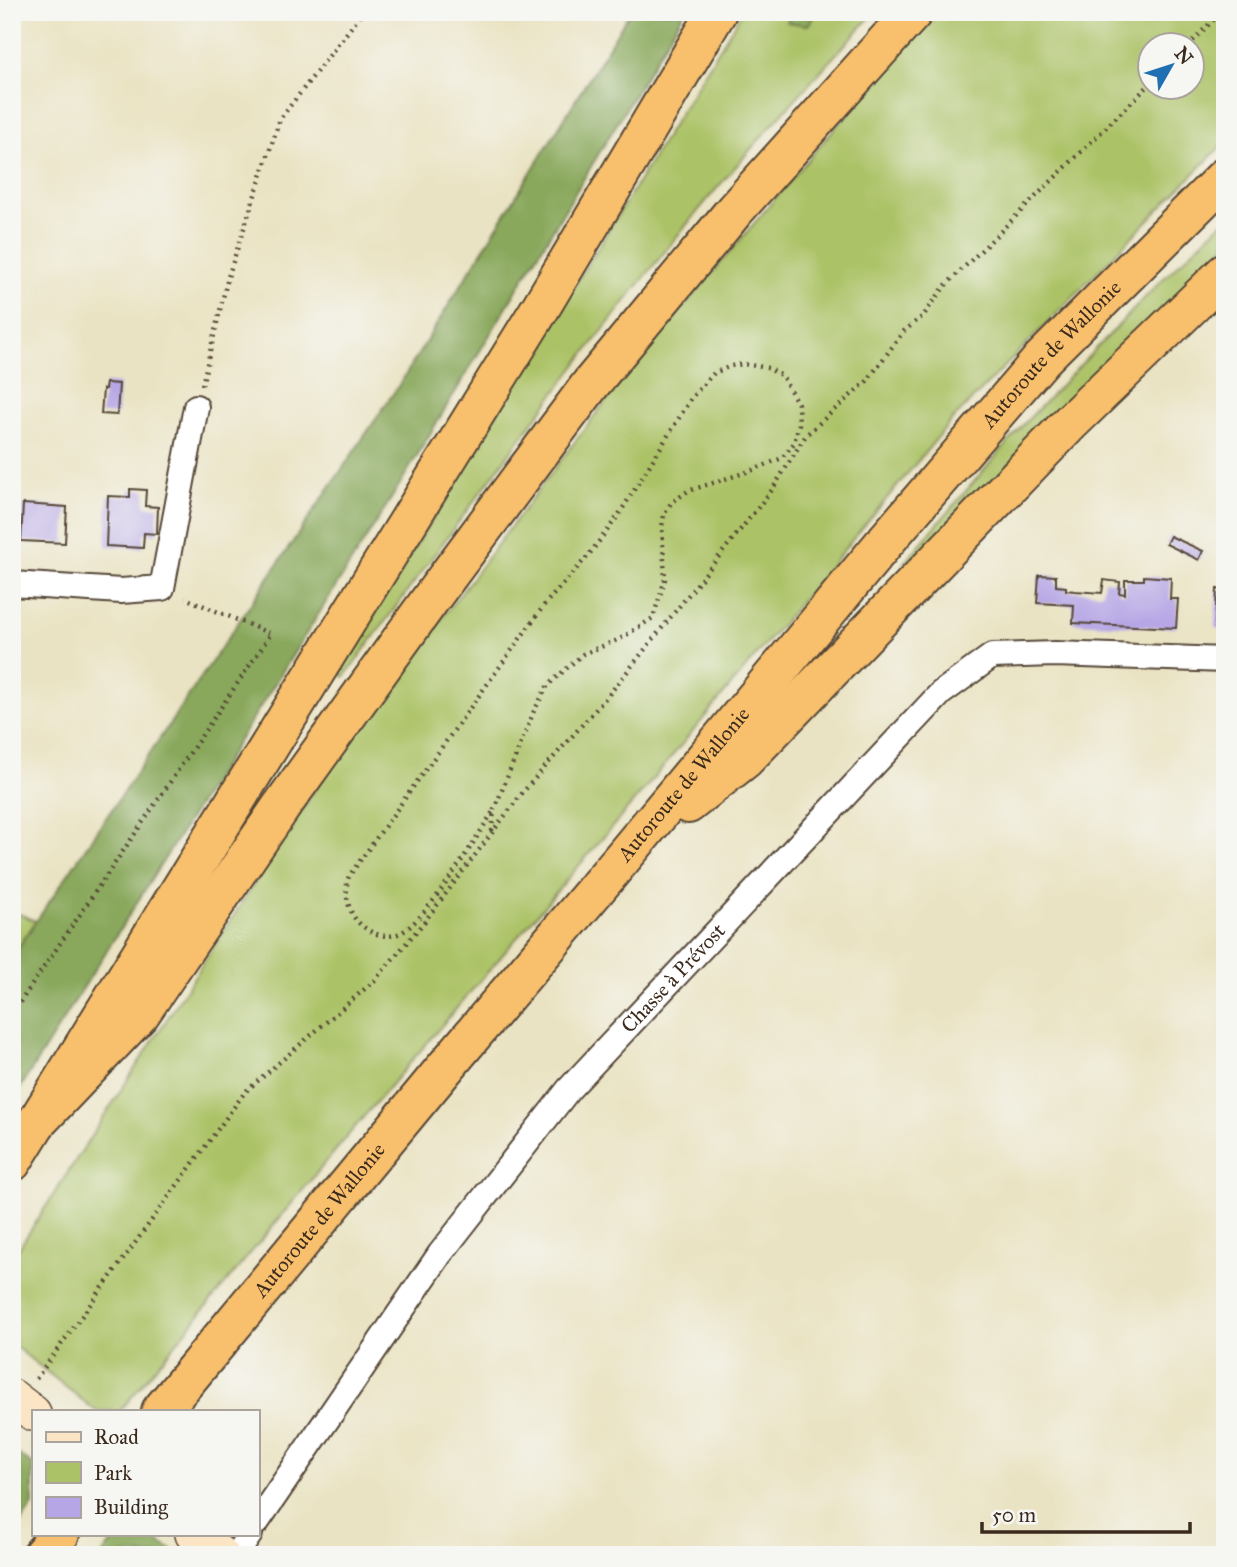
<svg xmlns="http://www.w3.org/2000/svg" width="1237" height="1567" font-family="'IM FELL Great Primer',serif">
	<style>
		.green { fill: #acc266; stroke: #747642; stroke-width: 2; fill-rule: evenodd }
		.forest { fill: #89a85b; stroke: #62693c; stroke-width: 2 }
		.building { fill: #b6a6e5 }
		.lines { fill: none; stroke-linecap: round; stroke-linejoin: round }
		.street-casing { stroke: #554637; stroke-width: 28 }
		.secondary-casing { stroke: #554637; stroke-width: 38 }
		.highway-casing { stroke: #554637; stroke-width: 42 }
		.path { stroke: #554637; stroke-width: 4.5; stroke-dasharray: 2 5; stroke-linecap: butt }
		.street { stroke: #fff; stroke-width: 24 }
		.secondary { stroke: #fce5c4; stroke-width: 35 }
		.highway { stroke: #f8bf6c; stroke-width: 38 }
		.labels { text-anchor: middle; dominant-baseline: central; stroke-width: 5; stroke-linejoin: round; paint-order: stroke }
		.street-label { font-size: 21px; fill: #3b2a1e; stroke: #f6f6f2 }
	</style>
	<rect width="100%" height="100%" fill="#f6f6f2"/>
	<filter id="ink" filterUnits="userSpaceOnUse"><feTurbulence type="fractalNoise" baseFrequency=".0143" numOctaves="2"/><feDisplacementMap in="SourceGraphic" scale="14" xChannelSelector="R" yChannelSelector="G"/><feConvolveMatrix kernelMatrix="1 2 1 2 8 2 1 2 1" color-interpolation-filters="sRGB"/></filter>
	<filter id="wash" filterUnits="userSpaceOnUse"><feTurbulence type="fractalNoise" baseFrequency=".00686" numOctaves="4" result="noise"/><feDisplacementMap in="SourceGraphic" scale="28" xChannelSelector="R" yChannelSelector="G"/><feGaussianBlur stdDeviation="1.57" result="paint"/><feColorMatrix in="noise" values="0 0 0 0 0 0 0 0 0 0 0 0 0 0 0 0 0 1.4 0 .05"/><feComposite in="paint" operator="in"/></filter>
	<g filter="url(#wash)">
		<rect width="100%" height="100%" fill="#eae3c3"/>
		<g class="green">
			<path d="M742,12H793L788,22L808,25L816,12H875C801,92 727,173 659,259C550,395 448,537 344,677L339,671Z"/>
			<path d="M939,12H1225V142L953,419L648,785L354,1128L120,1411H96L12,1344V1259L329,768L620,382L894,58ZM1150,46H1192V88H1150Z"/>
			<path d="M1225,220V246L1049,424L910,570L903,564L1023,425L1160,282Z"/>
			<path d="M12,911L36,921L12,957Z"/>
		</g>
		<g class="forest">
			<path d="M630,12H684L389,502L12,1101V957L403,379Z"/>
			<path d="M793,12H816L808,25L787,22Z"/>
			<path d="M12,1450L33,1465V1506L12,1534Z"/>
			<path d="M118,1534H146L180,1555H102Z"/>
		</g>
		<g id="blocks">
			<g class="building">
				<path d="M106,383L119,384L117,415L101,414L103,389H105Z"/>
				<path d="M130,489L146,490L145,506L158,507L157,534L144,533L143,548L106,546L108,496L130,497Z"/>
				<path d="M23,504L67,507L65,543L21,541Z"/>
				<path d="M1170,536L1203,551L1199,560L1166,544Z"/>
				<path d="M1039,575L1056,576V586L1066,587V590L1075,591L1102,593L1104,580L1120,582L1119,593L1125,594V580H1144V576L1171,578L1170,599H1178L1176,628L1073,623L1074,605L1037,603Z"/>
				<path d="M1217,589L1225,590V629L1215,628Z"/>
			</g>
		</g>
	</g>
	<g filter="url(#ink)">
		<use href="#blocks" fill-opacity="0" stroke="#554637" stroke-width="2"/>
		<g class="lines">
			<defs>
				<g id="street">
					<path d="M12,584L121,591L162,588L196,407"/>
					<path id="s1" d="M257,1522L440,1254L569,1089L941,693L992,656L1055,654L1225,660"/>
					<path d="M236,1555L250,1534"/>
				</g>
				<g id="secondary">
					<path d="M12,1397L33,1413"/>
					<path d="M193,1534L221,1555"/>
				</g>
				<g id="highway">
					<path d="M688,804L745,759L1071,422L1225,273"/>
					<path d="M37,1122L140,1014L281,807L432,597L590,385L735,210L913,12"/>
					<path d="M12,1162L538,312L717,12"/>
					<path id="s2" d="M161,1411L454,1057L624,856L884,543L1042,359L1225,177"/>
					<path d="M42,1555L60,1534"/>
				</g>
			</defs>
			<use href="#street" class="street-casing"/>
			<use href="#secondary" class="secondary-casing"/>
			<use href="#highway" class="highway-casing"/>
			<g class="path">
				<path d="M1188,46L1221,12"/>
				<path d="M202,385L228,277L280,119L363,12"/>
				<path d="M492,831L494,810L534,711L548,685L583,654L620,639L653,618L665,579L662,527L664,515L671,503L688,491L756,469L782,458L794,443L799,424L798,404L782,376L768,368L744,364L731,366L714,373L692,397L618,516L588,556L545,604L349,876C344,890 347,909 357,921C368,933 385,940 400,933C425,923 478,835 494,810"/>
				<path d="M12,1014L271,634L185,598"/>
				<path d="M36,1379L245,1092L375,980L425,921L523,792L611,692L772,490L806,435L867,381L904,331L923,316L945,286L1150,84"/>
			</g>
			<use href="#street" class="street"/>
			<use href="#secondary" class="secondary"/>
			<use href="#highway" class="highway"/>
		</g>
	</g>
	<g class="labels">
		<g class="street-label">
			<text stroke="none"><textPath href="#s2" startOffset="1382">Autoroute de Wallonie</textPath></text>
			<text stroke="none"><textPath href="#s2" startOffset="816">Autoroute de Wallonie</textPath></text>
			<text stroke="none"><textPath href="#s1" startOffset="686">Chasse à Prévost</textPath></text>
			<text stroke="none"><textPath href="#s2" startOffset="248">Autoroute de Wallonie</textPath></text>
		</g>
	</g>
	<rect width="1237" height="1567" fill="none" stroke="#f6f6f2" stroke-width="42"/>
	<rect x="32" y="1410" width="228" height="126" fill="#f6f6f2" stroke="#aba49d" stroke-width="2"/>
	<rect x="46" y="1432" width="35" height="10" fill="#fce5c4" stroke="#aba49d" stroke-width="2"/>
	<text x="94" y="1444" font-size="21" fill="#3b2a1e">Road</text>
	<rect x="46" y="1462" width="35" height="21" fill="#acc266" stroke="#aba49d" stroke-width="2"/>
	<text x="94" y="1480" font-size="21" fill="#3b2a1e">Park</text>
	<rect x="46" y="1497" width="35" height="21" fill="#b6a6e5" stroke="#aba49d" stroke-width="2"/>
	<text x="94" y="1514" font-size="21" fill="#3b2a1e">Building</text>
	<g transform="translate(1171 66) rotate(51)"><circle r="33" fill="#f6f6f2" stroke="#aba49d" stroke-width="2"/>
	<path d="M0-5L12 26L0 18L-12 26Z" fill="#1f6fb2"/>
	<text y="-10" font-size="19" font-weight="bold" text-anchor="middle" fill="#3b2a1e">N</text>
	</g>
	<path d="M982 1522v10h208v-10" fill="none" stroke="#3b2a1e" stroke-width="3.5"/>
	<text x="992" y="1522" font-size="21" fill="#3b2a1e" stroke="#f6f6f2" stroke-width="5" paint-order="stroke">50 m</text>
</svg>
